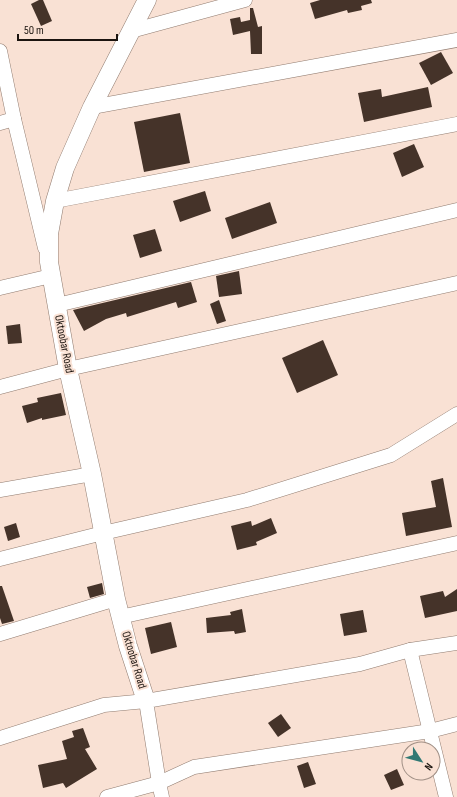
<svg xmlns="http://www.w3.org/2000/svg" width="457" height="797" font-family="'Sofia Sans Condensed',sans-serif">
	<style>
		.building { fill: #453329 }
		.lines { fill: none; stroke-linecap: round; stroke-linejoin: round }
		.minor-casing { stroke: #917c70; stroke-width: 15 }
		.tertiary-casing { stroke: #917c70; stroke-width: 19 }
		.minor { stroke: #fff; stroke-width: 14 }
		.tertiary { stroke: #fff; stroke-width: 18 }
		.labels { text-anchor: middle; dominant-baseline: central; stroke-width: 4; stroke-linejoin: round; paint-order: stroke }
		.street-label { font-size: 12px; fill: #1b140f; stroke: #f9e1d4 }
	</style>
	<rect width="100%" height="100%" fill="#f9e1d4"/>
	<g class="building">
		<path d="M39,0H43L52,21L41,26L31,4Z"/>
		<path d="M320,0H371L372,3L361,6L362,10L348,13L347,10L315,19L310,3Z"/>
		<path d="M250,8H253L258,27L262,26V54H251L250,31L233,35L230,19L240,17L241,22L250,20Z"/>
		<path d="M441,52L453,73L431,85L419,63Z"/>
		<path d="M428,87L432,107L364,122L358,93L381,89L382,97Z"/>
		<path d="M180,113L190,163L144,172L134,122Z"/>
		<path d="M414,144L424,167L402,177L393,153Z"/>
		<path d="M205,191L211,211L180,222L173,201Z"/>
		<path d="M270,202L277,223L232,239L225,218Z"/>
		<path d="M155,229L162,251L140,258L133,235Z"/>
		<path d="M239,271L242,294L219,297L216,276Z"/>
		<path d="M191,282L197,302L178,308L176,302L127,317L126,313L106,319L84,331L73,310Z"/>
		<path d="M219,300L226,321L217,324L210,304Z"/>
		<path d="M20,324L22,343L8,344L6,326Z"/>
		<path d="M323,340L338,375L297,393L282,358Z"/>
		<path d="M61,393L66,415L42,420V418L27,423L22,406L38,402L37,398Z"/>
		<path d="M443,478L452,527L406,536L402,513L436,507L431,481Z"/>
		<path d="M271,518L277,533L256,542L257,545L237,550L231,526L251,521L252,526Z"/>
		<path d="M16,523L20,537L8,541L4,527Z"/>
		<path d="M102,583L104,594L90,598L87,587Z"/>
		<path d="M0,586H2L14,621L2,624L0,618Z"/>
		<path d="M457,589V611L425,618L420,596L443,591L445,597Z"/>
		<path d="M242,609L246,632L235,634L234,631L207,633L206,618L231,615L230,612Z"/>
		<path d="M363,610L367,632L344,636L340,614Z"/>
		<path d="M171,622L177,647L151,654L145,628Z"/>
		<path d="M281,714L291,728L278,737L268,723Z"/>
		<path d="M83,728L90,747L85,749L97,769L66,788L63,783L43,788L38,765L67,759L62,741L74,737L72,731Z"/>
		<path d="M308,762L316,784L304,788L297,766Z"/>
		<path d="M397,769L404,785L391,790L384,775Z"/>
	</g>
	<g class="lines">
		<defs>
			<g id="minor">
				<path d="M131,31L245,0"/>
				<path d="M0,51L14,119L45,248"/>
				<path d="M92,107L457,40"/>
				<path d="M0,123L14,119"/>
				<path d="M55,201L457,124"/>
				<path d="M0,288L51,276"/>
				<path d="M57,305L457,210"/>
				<path d="M0,387L68,369L457,283"/>
				<path d="M0,490L92,474"/>
				<path d="M0,559L103,533L247,500L391,455L457,414"/>
				<path d="M120,617L457,543"/>
				<path d="M0,634L116,599"/>
				<path d="M410,650L446,797"/>
				<path d="M0,738L104,705L146,701"/>
				<path d="M107,797L159,783L146,701L360,664L410,650L457,643"/>
				<path d="M162,797L159,783L194,767L430,731L457,724"/>
			</g>
			<path id="tertiary" d="M146,701L128,646L116,599L92,474L68,369L49,262V234L55,201L65,168L92,107L147,0"/>
		</defs>
		<use href="#minor" class="minor-casing"/>
		<use href="#tertiary" class="tertiary-casing"/>
		<use href="#minor" class="minor"/>
		<use href="#tertiary" class="tertiary"/>
	</g>
	<g class="labels">
		<g class="street-label">
			<text transform="translate(64 344) rotate(79)">Oktoobar Road</text>
			<text transform="translate(134 660) rotate(73)">Oktoobar Road</text>
		</g>
	</g>
	<g transform="translate(421 761) rotate(126)"><circle r="19" fill="#f9e1d4" stroke="#a08f85"/>
	<path d="M0-3L7 15L0 10L-7 15Z" fill="#317974"/>
	<text y="-6" font-size="11" font-weight="bold" text-anchor="middle" fill="#1b140f">N</text>
	</g>
	<path d="M18 34v6h99v-6" fill="none" stroke="#1b140f" stroke-width="2"/>
	<text x="24" y="34" font-size="12" fill="#1b140f" stroke="#f9e1d4" stroke-width="3" paint-order="stroke">50 m</text>
</svg>
